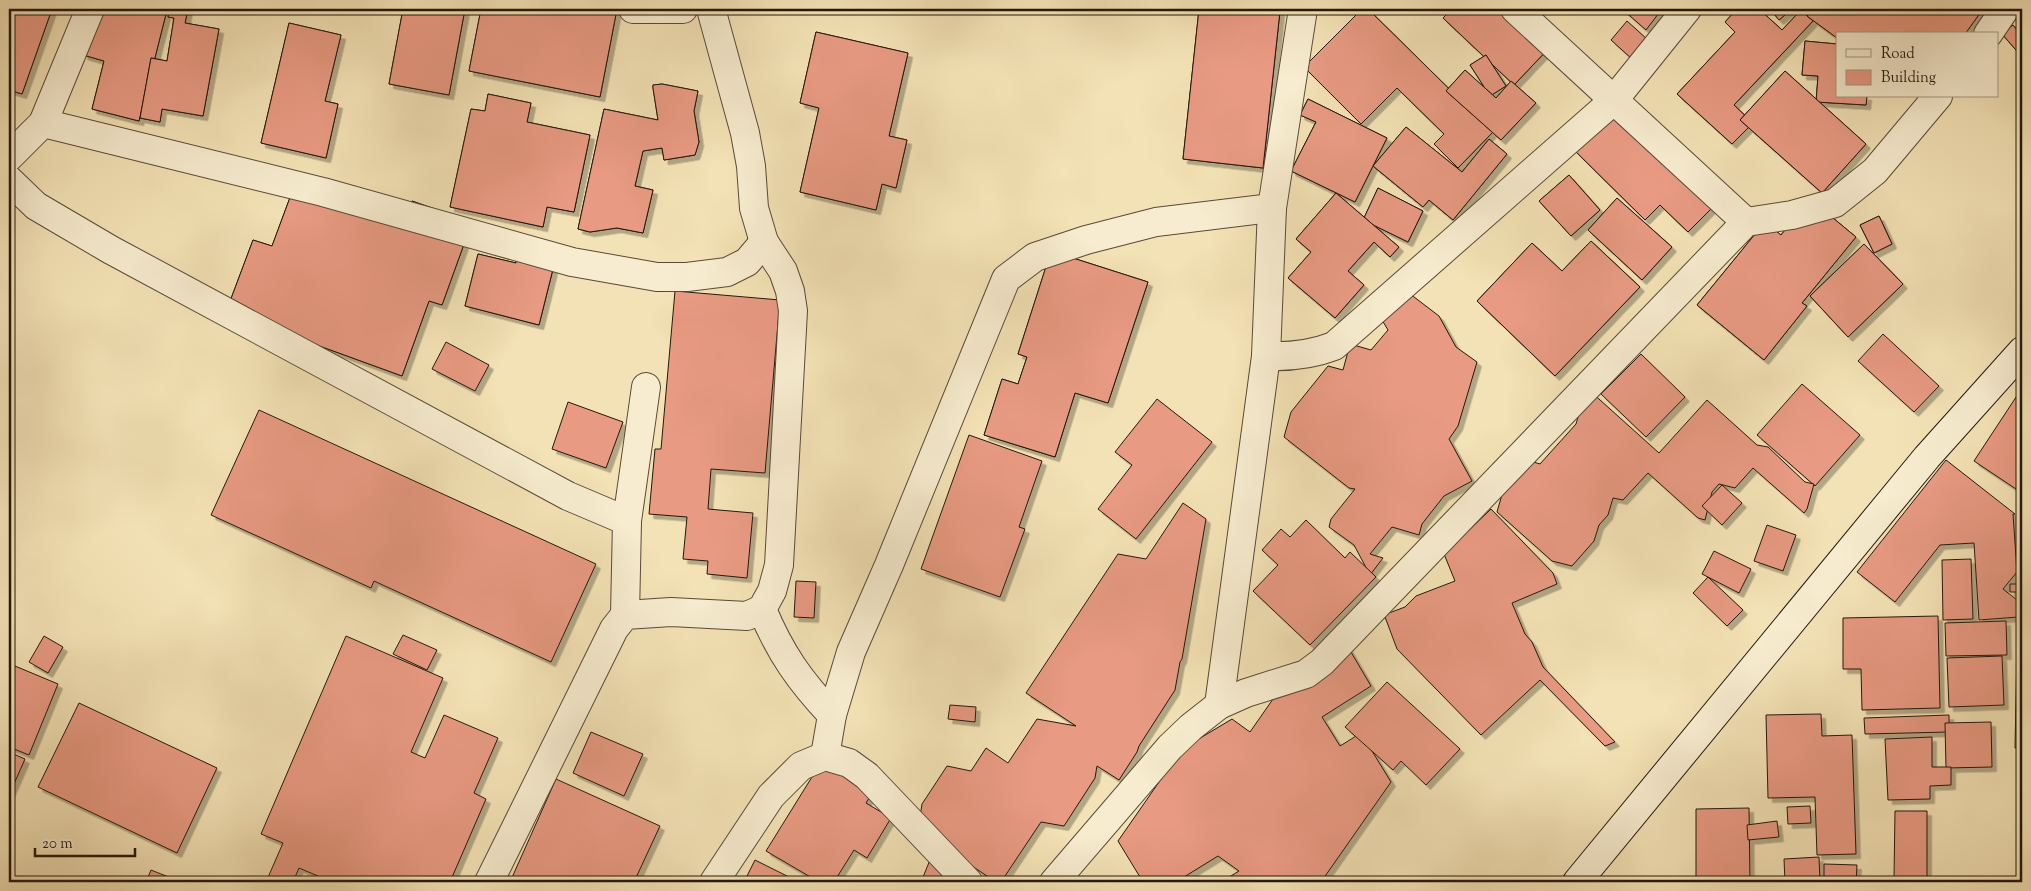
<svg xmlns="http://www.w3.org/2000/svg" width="2031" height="891" font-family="'Sorts Mill Goudy',serif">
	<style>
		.building { fill: #e89a82; stroke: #25170f; filter: url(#shadow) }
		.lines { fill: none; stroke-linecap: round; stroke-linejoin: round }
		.street-casing { stroke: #584a38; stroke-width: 30 }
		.secondary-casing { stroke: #25170f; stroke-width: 30 }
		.street { stroke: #f7eccf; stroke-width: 28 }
		.secondary { stroke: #f7eccf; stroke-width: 28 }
	</style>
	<defs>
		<filter id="shadow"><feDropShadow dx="4.5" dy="4.5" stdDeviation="0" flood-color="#0004"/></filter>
	</defs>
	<rect width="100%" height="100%" fill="#f3e2b5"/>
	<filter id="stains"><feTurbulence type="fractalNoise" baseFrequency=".004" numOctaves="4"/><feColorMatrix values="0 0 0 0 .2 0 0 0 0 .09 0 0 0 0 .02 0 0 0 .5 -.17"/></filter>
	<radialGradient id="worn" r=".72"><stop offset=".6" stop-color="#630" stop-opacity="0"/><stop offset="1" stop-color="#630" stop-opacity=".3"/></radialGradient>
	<g class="building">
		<path d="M9,9H52L22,94L9,90Z"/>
		<path d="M9,9H52L22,94L9,90Z"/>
		<path d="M95,9L167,10L139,121L92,109L104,61L83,55Z"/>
		<path d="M95,9L167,10L139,121L92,109L104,61L83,55Z"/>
		<path d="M170,9H188L185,23L219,29L203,116L162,109L160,122L140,118L151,58L167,61L174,18L168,17Z"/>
		<path d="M170,9H188L185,23L219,29L203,116L162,109L160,122L140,118L151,58L167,61L174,18L168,17Z"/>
		<path d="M403,9H465L449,95L389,84Z"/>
		<path d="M403,9H465L449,95L389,84Z"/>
		<path d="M481,9H617L600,97L469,71Z"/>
		<path d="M481,9H617L600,97L469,71Z"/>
		<path d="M1199,9H1258L1280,11L1263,168L1183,159Z"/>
		<path d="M1199,9H1258L1280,11L1263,168L1183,159Z"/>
		<path d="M1362,9H1368L1493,132L1458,168L1434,144L1444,134L1397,88L1361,124L1304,67Z"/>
		<path d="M1362,9H1368L1493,132L1458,168L1434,144L1444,134L1397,88L1361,124L1304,67Z"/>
		<path d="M1452,9H1509L1550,47L1514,85L1443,18Z"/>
		<path d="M1452,9H1509L1550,47L1514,85L1443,18Z"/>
		<path d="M1622,9H1662L1646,30Z"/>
		<path d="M1737,9H1759L1782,30L1801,10L1813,21L1734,105L1753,123L1732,144L1677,94L1735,32L1725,22Z"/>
		<path d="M1737,9H1759L1782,30L1801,10L1813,21L1734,105L1753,123L1732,144L1677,94L1735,32L1725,22Z"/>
		<path d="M1770,9H1792L1779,20Z"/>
		<path d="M1770,9H1792L1779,20Z"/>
		<path d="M1813,9H1983L1965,34H1837V38L1807,16Z"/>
		<path d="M1813,9H1983L1965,34H1837V38L1807,16Z"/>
		<path d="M1627,21L1648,40L1632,59L1611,40Z"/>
		<path d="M289,23L341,35L325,101L338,104L326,158L261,143Z"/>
		<path d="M289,23L341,35L325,101L338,104L326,158L261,143Z"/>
		<path d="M2013,25L2017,30L2022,25V57L2002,34Z"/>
		<path d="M2013,25L2017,30L2022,25V57L2002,34Z"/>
		<path d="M816,32L908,53L889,136L907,140L896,188L882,184L876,210L800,192L819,108L800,103Z"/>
		<path d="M816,32L908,53L889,136L907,140L896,188L882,184L876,210L800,192L819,108L800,103Z"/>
		<path d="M1805,41L1837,44V96H1867L1866,105L1816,102L1818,76L1802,75Z"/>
		<path d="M1805,41L1837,44V96H1867L1866,105L1816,102L1818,76L1802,75Z"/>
		<path d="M1486,55L1506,86L1490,96L1470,65Z"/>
		<path d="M1486,55L1506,86L1490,96L1470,65Z"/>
		<path d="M1465,70L1496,98L1511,81L1536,103L1501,140L1446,91Z"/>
		<path d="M1465,70L1496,98L1511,81L1536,103L1501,140L1446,91Z"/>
		<path d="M1785,71L1866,144L1822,193L1740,120Z"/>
		<path d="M1785,71L1866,144L1822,193L1740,120Z"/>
		<path d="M662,84L698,91L694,111L699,142L695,155L664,160L662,148L643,151L635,186L653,190L643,233L617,228L590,232L578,229L604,109L658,120L653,88V85Z"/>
		<path d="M662,84L698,91L694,111L699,142L695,155L664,160L662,148L643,151L635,186L653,190L643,233L617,228L590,232L578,229L604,109L658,120L653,88V85Z"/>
		<path d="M488,94L531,103L527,122L590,135L574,212L547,207L543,227L450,207L471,109L485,111Z"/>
		<path d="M488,94L531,103L527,122L590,135L574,212L547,207L543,227L450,207L471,109L485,111Z"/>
		<path d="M1605,97L1714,206L1688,232L1660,205L1645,220L1563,139Z"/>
		<path d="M1605,97L1714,206L1688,232L1660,205L1645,220L1563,139Z"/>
		<path d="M1308,99L1387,138L1355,202L1291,171L1316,122L1300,115Z"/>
		<path d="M1308,99L1387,138L1355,202L1291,171L1316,122L1300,115Z"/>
		<path d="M1406,127L1462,172L1489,139L1507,154L1453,220L1429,200L1423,207L1373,166Z"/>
		<path d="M1406,127L1462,172L1489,139L1507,154L1453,220L1429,200L1423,207L1373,166Z"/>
		<path d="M1569,175L1600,210L1571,236L1539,201Z"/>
		<path d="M1569,175L1600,210L1571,236L1539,201Z"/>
		<path d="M295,184L409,208L412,201L472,222L442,305L429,301L402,376L226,312L253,240L272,246Z"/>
		<path d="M295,184L409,208L412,201L472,222L442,305L429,301L402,376L226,312L253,240L272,246Z"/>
		<path d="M1378,188L1423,211L1408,242L1363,220Z"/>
		<path d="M1378,188L1423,211L1408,242L1363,220Z"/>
		<path d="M1336,193L1399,247L1390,257L1374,242L1348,271L1364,285L1335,318L1288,278L1311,252L1296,239Z"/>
		<path d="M1336,193L1399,247L1390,257L1374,242L1348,271L1364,285L1335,318L1288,278L1311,252L1296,239Z"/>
		<path d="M1617,198L1672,247L1642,280L1588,230Z"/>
		<path d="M1617,198L1672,247L1642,280L1588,230Z"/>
		<path d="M1810,199L1856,237L1802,303L1807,306L1764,360L1697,305L1765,222L1781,235Z"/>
		<path d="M1810,199L1856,237L1802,303L1807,306L1764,360L1697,305L1765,222L1781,235Z"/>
		<path d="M1879,216L1892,244L1874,253L1860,225Z"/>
		<path d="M1879,216L1892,244L1874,253L1860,225Z"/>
		<path d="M1591,241L1640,287L1555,376L1477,301L1532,243L1562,271Z"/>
		<path d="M1591,241L1640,287L1555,376L1477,301L1532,243L1562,271Z"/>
		<path d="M1864,244L1903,284L1848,337L1810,296Z"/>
		<path d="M1864,244L1903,284L1848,337L1810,296Z"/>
		<path d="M1051,251L1148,282L1108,403L1075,393L1055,457L984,435L1002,379L1018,384L1027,357L1018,354Z"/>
		<path d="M1051,251L1148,282L1108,403L1075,393L1055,457L984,435L1002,379L1018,384L1027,357L1018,354Z"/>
		<path d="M478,254L516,263V259L553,269L539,325L465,306Z"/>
		<path d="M478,254L516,263V259L553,269L539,325L465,306Z"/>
		<path d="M1397,284L1439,316L1456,347L1477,362L1458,426L1449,439L1472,481L1444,496L1422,524L1419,535L1392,527L1370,554L1383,558L1370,575L1354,545L1329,527L1331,519L1355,489L1349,488L1284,437L1291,412L1328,366L1343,370L1350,344L1371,350L1388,330L1376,310Z"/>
		<path d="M675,291L780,300L765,473L711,469L708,509L753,513L747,578L707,574L708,561L683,559L687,517L649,514L655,449H661Z"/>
		<path d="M1883,334L1939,386L1914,412L1858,361Z"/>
		<path d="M446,342L489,365L475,391L432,369Z"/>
		<path d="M1641,354L1685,397L1646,437L1601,394Z"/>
		<path d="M1802,384L1860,435L1815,486L1757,435Z"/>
		<path d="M2022,388V493L1974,461Z"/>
		<path d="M1590,391L1659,453L1707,400L1757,445L1768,447L1805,482L1814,484L1807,509L1804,513L1753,468L1735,488L1719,484L1712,492L1705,520L1698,518L1648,473L1623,500L1613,498L1608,515L1599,525L1594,541L1572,566L1552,561L1497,512L1505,484L1527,460L1540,464L1576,424L1583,400Z"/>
		<path d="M1157,399L1212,442L1136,539L1098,509L1132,465L1115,452Z"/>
		<path d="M568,402L623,422L606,468L552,449Z"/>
		<path d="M259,410L596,564L551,662L374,581L371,588L211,515Z"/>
		<path d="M969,435L1042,461L1019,527L1025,529L1000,597L921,569Z"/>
		<path d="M1946,460L2015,514H2013L2017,572L2003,589L2017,600L2018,617L1979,620L1974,543L1940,545L1895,602L1857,572Z"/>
		<path d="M1722,485L1742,503L1722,525L1702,506Z"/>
		<path d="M1183,503L1206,519L1182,659L1180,662L1175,690L1139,746L1137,752L1119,780L1097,766L1095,778L1064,826L1041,822L1001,882H996L918,830L922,804L947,766L971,771L986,748L1008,763L1037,719L1076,726L1026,693L1118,554L1146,559Z"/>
		<path d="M1491,509L1553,573L1557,584L1512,603L1525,634L1532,642L1543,667L1615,742L1605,746L1540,680L1481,735L1397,649L1385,617L1389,613L1405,607L1416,596L1455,581L1444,554Z"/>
		<path d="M1306,520L1345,558L1350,552L1376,577L1310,645L1253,591L1278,565L1262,550L1281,529L1290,537Z"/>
		<path d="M1767,525L1796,535L1783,571L1754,561Z"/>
		<path d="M1714,551L1751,569L1739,593L1702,574Z"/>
		<path d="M1971,559L1973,619L1943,620L1942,560Z"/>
		<path d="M2021,562H2022V592H2010V584H2021Z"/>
		<path d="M1708,577L1743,610L1727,626L1693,593Z"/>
		<path d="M796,581L816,582L814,618L794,617Z"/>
		<path d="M1938,616L1940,708L1862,710L1861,669H1843V618Z"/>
		<path d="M2006,621L2007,655L1946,656L1945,623Z"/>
		<path d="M403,635L437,650L427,670L393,654Z"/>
		<path d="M44,636L63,647L48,673L29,662Z"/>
		<path d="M346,636L443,678L411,752L425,758L444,715L498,738L474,793L486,799L450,882H332L299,868L293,882H266L283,843L261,834Z"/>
		<path d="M1348,647L1371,686L1322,717L1340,746L1361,733L1391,782L1321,882H1221L1239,871L1218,856L1176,882H1143L1118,841L1182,749L1232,719L1250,732L1280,689Z"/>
		<path d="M2017,647H2022V749L2015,748Z"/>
		<path d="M2002,656L2004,705L1949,707L1947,658Z"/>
		<path d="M15,666L58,684L29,755L9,747V682Z"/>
		<path d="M1387,682L1460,749L1426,785L1401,761L1393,770L1345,727Z"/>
		<path d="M79,703L217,768L177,853L38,787Z"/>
		<path d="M950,705L976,707L975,722L948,719Z"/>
		<path d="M1821,714L1822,736L1852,735L1856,854L1817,855L1815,797L1768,798L1766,715Z"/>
		<path d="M1949,715V732L1865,734L1864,718Z"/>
		<path d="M1991,722L1992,767L1946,768L1945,723Z"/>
		<path d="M591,732L643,754L624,796L573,773Z"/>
		<path d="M1932,737V767H1951V785L1930,786V799L1888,800L1885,739Z"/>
		<path d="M9,752L25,759L10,793H9Z"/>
		<path d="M825,756L876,787L866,803L891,818L867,858L854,850L834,882H819L766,851Z"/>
		<path d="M556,779L660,826L634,882H510Z"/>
		<path d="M1810,806L1811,823L1788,824L1787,807Z"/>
		<path d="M1749,808L1750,882H1696V809Z"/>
		<path d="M1895,811H1927V878H1894Z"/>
		<path d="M1777,821L1779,837L1748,840L1747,825Z"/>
		<path d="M932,855L973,882H921Z"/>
		<path d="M1819,857L1820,882H1785L1784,859Z"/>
		<path d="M755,860L799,882H744Z"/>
		<path d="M1824,864L1857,865L1856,882H1824Z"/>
		<path d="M151,870L181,882H146Z"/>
	</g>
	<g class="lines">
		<defs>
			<g id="street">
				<path d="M633,9H683"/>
				<path d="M1515,9L1746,222"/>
				<path d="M1988,34L2005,9"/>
				<path d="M43,123L323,192L572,262L657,277H687L727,272L747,262L764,242"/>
				<path d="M9,157L43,123L90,9"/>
				<path d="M9,180L36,206L111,250L568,496L627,521"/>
				<path d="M1266,356C1290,357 1311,355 1334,346L1613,101L1687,9"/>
				<path d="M762,609C780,653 800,681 832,715"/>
				<path d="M625,615L627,521L646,387"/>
				<path d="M1219,705L1266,356L1272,208L1303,9"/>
				<path d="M825,756L832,715L851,652L889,565L1006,279L1035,257L1086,240L1156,222L1272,208"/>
				<path d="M489,882L614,629L625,615L671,612L747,616L762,609L772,591L779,565L793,311L790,291L783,271L764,242L754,208L751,166L745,133L711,9"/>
				<path d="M714,882L771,796L801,766L825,756L849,763L867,776L968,882"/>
				<path d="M1054,882L1170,747L1191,727L1219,705L1246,693L1306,674L1322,662L1746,222L1792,215L1835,203L1875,171L1938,96"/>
			</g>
			<path id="secondary" d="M1577,882L1927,457L2022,351"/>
		</defs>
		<use href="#street" class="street-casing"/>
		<use href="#secondary" class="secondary-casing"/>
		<use href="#street" class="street"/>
		<use href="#secondary" class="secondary"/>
	</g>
	<rect width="2031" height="891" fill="none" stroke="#f3e2b5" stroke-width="30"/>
	<rect x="10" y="10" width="2011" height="871" fill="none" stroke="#25170f" stroke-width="2.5"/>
	<rect x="15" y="15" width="2001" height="861" fill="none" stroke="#25170f"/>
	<rect x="1836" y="32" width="162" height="65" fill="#f7eccf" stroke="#a39782"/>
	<rect x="1846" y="49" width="25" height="8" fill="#f7eccf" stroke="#a39782"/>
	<text x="1881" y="58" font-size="15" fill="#25170f">Road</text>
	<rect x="1846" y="70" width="25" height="15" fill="#e89a82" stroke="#a39782"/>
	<text x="1881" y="82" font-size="15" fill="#25170f">Building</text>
	<path d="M35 848v8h100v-8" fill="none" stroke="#25170f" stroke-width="2.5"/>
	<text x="42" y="848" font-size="15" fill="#25170f" stroke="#f7eccf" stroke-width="4" paint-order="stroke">20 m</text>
	<rect width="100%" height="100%" filter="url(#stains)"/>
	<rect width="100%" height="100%" fill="url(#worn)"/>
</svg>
